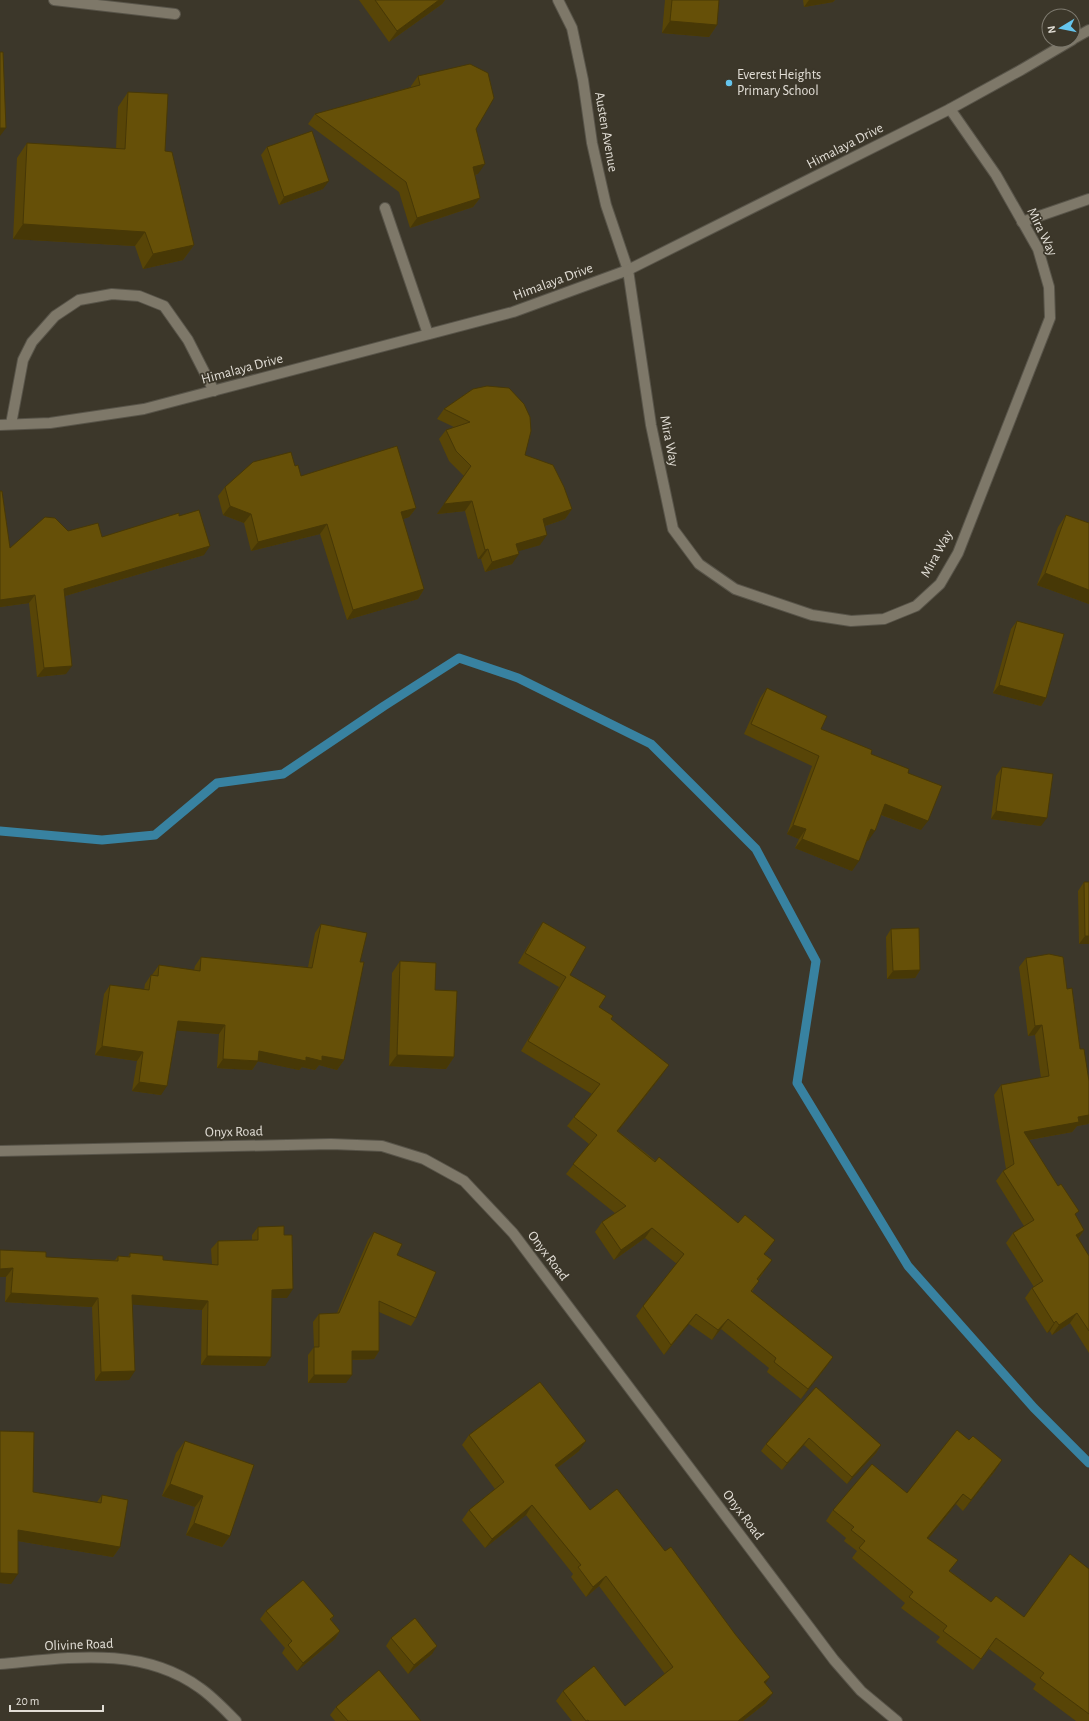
<svg xmlns="http://www.w3.org/2000/svg" width="1089" height="1721" font-family="'Alegreya Sans',sans-serif">
	<style>
		.lines { fill: none; stroke-linecap: round; stroke-linejoin: round }
		.stream { stroke: #3882a1; stroke-width: 9 }
		.lane-casing { stroke: #585449; stroke-width: 12 }
		.street-casing { stroke: #585449; stroke-width: 12 }
		.lane { stroke: #7e7869; stroke-width: 10 }
		.street { stroke: #7e7869; stroke-width: 10 }
		.wall { fill: #584507 }
		.shaded-wall { fill: #473806 }
		.building { fill: #665008; stroke: #473806 }
		.poi-dot { fill: #65c5ee; stroke: #3c372a; stroke-width: 1.5 }
		.labels { text-anchor: middle; dominant-baseline: central; stroke-width: 3.5; stroke-linejoin: round; paint-order: stroke }
		.poi-label { font-size: 14px; fill: #e2ded6; stroke: #3c372a; text-anchor: start }
		.street-label { font-size: 14px; fill: #e2ded6; stroke: #3c372a }
	</style>
	<rect width="100%" height="100%" fill="#3c372a"/>
	<g class="lines">
		<path class="stream" d="M0,831L102,840L155,835L217,783L283,774L384,706L459,658L518,678L651,744L756,849L816,961L797,1083L908,1266L1034,1408L1089,1463"/>
		<defs>
			<g id="lane">
				<path d="M54,0L175,14"/>
				<path d="M385,208L428,334"/>
				<path d="M1022,222L1089,199"/>
				<path d="M11,424L23,360L32,342L55,316L79,300L112,294L139,296L164,306L188,340L214,391"/>
			</g>
			<g id="street">
				<path d="M558,0L572,28L583,80L592,143L606,205L628,270L651,425L673,529L699,564L735,589L812,615L851,621L884,619L916,606L940,584L958,553L1050,318L1049,287L1038,249L996,175L950,109"/>
				<path d="M1073,39L1089,30"/>
				<path d="M0,425L50,423L144,409L513,312L628,270L950,109L1021,70L1072,40"/>
				<path d="M0,1151L331,1144L382,1146L424,1159L464,1181L513,1233L834,1660L861,1691L897,1721"/>
				<path d="M0,1664C68,1658 141,1645 200,1688C213,1697 225,1710 236,1721"/>
			</g>
		</defs>
		<use href="#lane" class="lane-casing"/>
		<use href="#street" class="street-casing"/>
		<use href="#lane" class="lane"/>
		<use href="#street" class="street"/>
	</g>
	<g class="wall">
		<path d="M359,0H445L442,4L389,42Z"/>
		<path d="M665,0H719L717,25L709,37L662,33Z"/>
		<path d="M803,0H835L833,2L804,7Z"/>
		<path d="M418,76L476,129L478,174L475,175L480,198L473,207L410,228L399,192L308,124L315,114L411,87V86Z"/>
		<path d="M128,92L165,151L194,245L183,260L143,269L135,246L13,239L17,158L27,143L116,149L118,107Z"/>
		<path d="M267,147L323,189L279,205L261,155Z"/>
		<path d="M473,389L525,455L572,509L565,519L545,526L540,545L518,551L512,564L485,572L481,559H478L465,511L437,514L464,476L449,461L439,439L446,430L454,427L437,419L444,409Z"/>
		<path d="M295,466L301,476L416,508L409,517L403,519L424,589L418,599L347,620L320,534L251,551L244,523L223,515L218,496L225,487Z"/>
		<path d="M0,491L10,548L68,531L102,537L179,516L204,555L65,596L66,674L37,677L29,603L0,607Z"/>
		<path d="M1066,515L1089,523V604L1037,585L1058,527Z"/>
		<path d="M1017,621L1046,698L1041,706L993,693L1011,629Z"/>
		<path d="M767,688L821,729L908,773L921,830L881,815L868,841L867,840L852,871L795,848L799,839L787,834L812,766L744,734L760,698Z"/>
		<path d="M1002,767L1041,826L991,819L996,776Z"/>
		<path d="M1084,882L1089,944H1079L1078,891Z"/>
		<path d="M543,922L570,975L599,1007L611,1019L662,1075L618,1131L768,1250L764,1254L765,1270L758,1280L752,1292L833,1357L826,1367L801,1399L767,1372L769,1368L721,1329L712,1340L689,1324L664,1355L636,1316L643,1306L677,1264L645,1238L614,1260L595,1232L602,1222L615,1213L566,1174L589,1144L567,1126L592,1094L521,1051L559,987L518,963L536,932Z"/>
		<path d="M321,924L360,962L344,1060L337,1070L319,1065L315,1070L302,1067L299,1070L258,1061L252,1070L217,1068L219,1034L176,1030L161,1095L132,1091L137,1061L95,1055L104,994L110,985L144,990L145,984L151,975H152L159,965L194,970L195,966L201,957L308,967L315,933Z"/>
		<path d="M891,929L920,970L915,978L887,979L886,937Z"/>
		<path d="M1026,958L1067,989L1080,1049L1089,1081V1123L1088,1124L1077,1126L1072,1132L1029,1140L1084,1230L1078,1239L1089,1256V1353L1070,1323L1052,1335L1050,1331L1047,1333L1025,1298L1032,1288L1034,1287L1006,1243L1013,1233L1024,1226L996,1181L1003,1171L1006,1169L994,1095L1001,1085L1041,1078L1035,1035L1028,1036L1019,967Z"/>
		<path d="M400,961L435,990L454,1057L446,1069L389,1066L392,973Z"/>
		<path d="M258,1227L284,1235L287,1298H272L265,1366L201,1365L202,1310L133,1304L129,1380L95,1381L92,1307L5,1302L6,1277L0,1250L46,1257L115,1260L118,1256L128,1257L130,1253L163,1260L212,1264L211,1249L218,1241L252,1240V1235Z"/>
		<path d="M374,1232L397,1255L416,1318L411,1326L379,1312V1351L374,1359L352,1360L346,1383H308V1355L314,1347L313,1322L319,1314L337,1313L368,1240Z"/>
		<path d="M816,1387L881,1445L876,1453L847,1484L804,1445L782,1470L761,1451L766,1444Z"/>
		<path d="M0,1431L33,1492L97,1502L102,1495L120,1547L113,1557L18,1541L11,1584L0,1583Z"/>
		<path d="M469,1435L579,1451L557,1468L590,1510L766,1684V1703L743,1721H572L556,1701L563,1691L625,1706L665,1674L599,1586L586,1597L571,1577L573,1574L526,1515L485,1548L462,1520L469,1510L495,1489L462,1445Z"/>
		<path d="M185,1441L230,1536L222,1547L186,1535L195,1507L162,1496L176,1453Z"/>
		<path d="M995,1471L963,1511L956,1504L928,1539L950,1571L991,1602L1024,1617L1089,1569V1721H1076L1033,1689L1036,1684L989,1649L973,1670L936,1642L940,1637L901,1608L905,1603L852,1558L857,1551L844,1541L846,1538L826,1521L833,1510Z"/>
		<path d="M266,1611L334,1616L331,1620L340,1631L335,1639L297,1671L282,1653L285,1648L260,1619Z"/>
		<path d="M391,1638L432,1654L408,1674L386,1646Z"/>
		<path d="M336,1707L421,1721H335L330,1715Z"/>
	</g>
	<g class="shaded-wall">
		<path d="M439,0H445L442,4L389,42L397,31Z"/>
		<path d="M809,0H835L833,2L804,7Z"/>
		<path d="M670,21L717,25L709,37L662,33Z"/>
		<path d="M0,128H6L0,136Z"/>
		<path d="M485,164L478,174L466,177L473,167Z"/>
		<path d="M329,181L323,189L279,205L284,197Z"/>
		<path d="M480,198L473,207L410,228L417,218Z"/>
		<path d="M23,224L145,232L135,246L13,239Z"/>
		<path d="M194,245L183,260L143,269L153,254Z"/>
		<path d="M472,501L465,511L437,514L444,504Z"/>
		<path d="M230,506L251,514L244,523L223,515Z"/>
		<path d="M416,508L409,517L395,522L401,512Z"/>
		<path d="M572,509L565,519L536,529L543,519Z"/>
		<path d="M327,524L320,534L251,551L258,542Z"/>
		<path d="M547,535L540,545L509,554L516,544Z"/>
		<path d="M210,546L204,555L58,598L64,589Z"/>
		<path d="M488,549L481,559H478L485,550Z"/>
		<path d="M519,554L512,564L485,572L492,562Z"/>
		<path d="M1045,573L1089,590V604L1037,585Z"/>
		<path d="M424,589L418,599L347,620L353,610Z"/>
		<path d="M35,595L29,603L0,607V600Z"/>
		<path d="M72,666L66,674L37,677L44,668Z"/>
		<path d="M999,685L1046,698L1041,706L993,693Z"/>
		<path d="M885,804L928,821L921,830L879,814Z"/>
		<path d="M996,811L1047,818L1041,826L991,819Z"/>
		<path d="M793,825L806,829L799,839L787,834Z"/>
		<path d="M871,829L875,831L868,841L864,839Z"/>
		<path d="M802,839L859,861L852,871L795,848Z"/>
		<path d="M1085,936H1089V944H1079Z"/>
		<path d="M920,970L915,978L887,979L893,971Z"/>
		<path d="M178,1021L225,1025L219,1034L171,1030Z"/>
		<path d="M1042,1025L1035,1035L1028,1036L1035,1026Z"/>
		<path d="M102,1046L143,1052L137,1061L95,1055Z"/>
		<path d="M259,1051L306,1057L322,1056L344,1060L337,1070L319,1065L315,1070L302,1067L299,1070L252,1060Z"/>
		<path d="M397,1055L454,1057L446,1069L389,1066Z"/>
		<path d="M223,1059L258,1061L252,1070L217,1068Z"/>
		<path d="M669,1065L662,1075L610,1141L617,1131Z"/>
		<path d="M139,1082L167,1086L161,1095L132,1091Z"/>
		<path d="M1089,1115V1123L1088,1124L1077,1126L1072,1132L1017,1142L1024,1132L1078,1117Z"/>
		<path d="M652,1228L645,1238L614,1260L621,1250Z"/>
		<path d="M1084,1230L1077,1240L1076,1235Z"/>
		<path d="M772,1260L765,1270L750,1289L757,1279Z"/>
		<path d="M13,1268L6,1277H0V1269Z"/>
		<path d="M293,1289L287,1298H266L272,1290Z"/>
		<path d="M11,1293L98,1298L92,1307L5,1302Z"/>
		<path d="M132,1295L208,1301L202,1310L126,1304Z"/>
		<path d="M1077,1313L1070,1323L1052,1335L1059,1325Z"/>
		<path d="M696,1314L689,1324L664,1355L671,1345Z"/>
		<path d="M728,1319L721,1329L712,1340L718,1330Z"/>
		<path d="M1056,1321L1050,1331L1047,1333L1054,1323Z"/>
		<path d="M352,1351H379L374,1359L346,1360Z"/>
		<path d="M207,1356L271,1357L265,1366L201,1365Z"/>
		<path d="M833,1357L826,1367L801,1399L808,1389Z"/>
		<path d="M135,1371L129,1380L95,1381L101,1372Z"/>
		<path d="M314,1375H352L346,1383H308Z"/>
		<path d="M809,1438L804,1445L782,1470L787,1463Z"/>
		<path d="M586,1441L579,1451L548,1475L555,1465Z"/>
		<path d="M881,1445L876,1453L847,1484L852,1477Z"/>
		<path d="M1002,1460L995,1471L963,1511L971,1500Z"/>
		<path d="M170,1484L203,1496L195,1507L162,1496Z"/>
		<path d="M963,1494L956,1504L920,1549L927,1538Z"/>
		<path d="M532,1505L526,1515L485,1548L492,1539Z"/>
		<path d="M194,1523L230,1536L222,1547L186,1535Z"/>
		<path d="M18,1530L120,1547L113,1557L12,1540Z"/>
		<path d="M0,1573L18,1574L11,1584L0,1583Z"/>
		<path d="M606,1576L599,1586L586,1597L593,1587Z"/>
		<path d="M340,1631L335,1639L297,1671L303,1663Z"/>
		<path d="M437,1646L432,1654L408,1674L414,1665Z"/>
		<path d="M770,1677L763,1687L764,1682Z"/>
		<path d="M773,1693L766,1703L743,1721H738Z"/>
	</g>
	<g class="building">
		<path d="M375,0H439L397,31Z"/>
		<path d="M672,0H719L717,25L670,21Z"/>
		<path d="M0,52H3L6,128H0Z"/>
		<path d="M470,64L488,73L494,98L476,129L485,164L473,167L480,198L417,218L406,182L315,114L420,85L418,76Z"/>
		<path d="M128,92L168,94L165,151L172,152L194,245L153,254L145,232L23,224L27,143L125,149Z"/>
		<path d="M312,131L329,181L284,197L267,147Z"/>
		<path d="M487,386L509,388L524,404L530,417L531,431L525,455L553,465L564,487L572,509L543,519L547,535L516,544L519,554L492,562L488,549L485,550L472,501L444,504L471,466L456,451L446,430L470,422L444,409L473,389Z"/>
		<path d="M397,446L416,508L401,512L424,589L353,610L327,524L258,542L251,514L230,506L225,487L253,462L291,452L295,466L298,465L301,476Z"/>
		<path d="M0,491H2L10,548L45,517L55,518L68,531L98,523L102,537L179,513V516L199,510L210,546L64,589L72,666L44,668L35,595L0,600Z"/>
		<path d="M1066,515L1089,523V590L1045,573Z"/>
		<path d="M1017,621L1064,634L1046,698L999,685Z"/>
		<path d="M767,688L827,716L821,729L872,750L871,754L909,769L908,773L942,786L928,821L885,804L875,831L871,829L859,861L802,839L806,829L793,825L819,756L751,724Z"/>
		<path d="M1002,767L1053,774L1047,818L996,811Z"/>
		<path d="M1084,882H1089V936H1085Z"/>
		<path d="M543,922L586,947L570,975L606,996L599,1007L613,1016L611,1019L669,1065L617,1131L655,1162L659,1157L738,1223L745,1215L775,1240L764,1254L772,1260L757,1279L759,1281L751,1291L833,1357L808,1389L774,1362L776,1358L728,1319L718,1330L696,1314L671,1345L643,1306L684,1254L652,1228L621,1250L602,1222L626,1206L573,1164L597,1135L574,1117L600,1084L528,1041L566,977L525,953Z"/>
		<path d="M321,924L367,933L360,962H364L344,1060L322,1056V1061L306,1057V1061L259,1051L258,1061L223,1059L225,1025L178,1021L167,1086L139,1082L143,1052L102,1046L110,985L149,990L151,975L158,976L159,965L200,971L201,957L312,968Z"/>
		<path d="M919,928L920,970L893,971L891,929Z"/>
		<path d="M1049,954L1063,957L1067,989L1072,988L1080,1049H1084L1089,1081V1115L1078,1117L1079,1122L1024,1132L1058,1186L1061,1184L1079,1211L1075,1214L1084,1230L1076,1235L1089,1256V1331L1077,1313L1059,1325L1056,1321L1054,1323L1032,1288L1043,1281L1013,1233L1034,1220L1003,1171L1014,1164L1001,1085L1049,1076L1042,1025L1035,1026L1026,958Z"/>
		<path d="M400,961L436,963L435,990L457,991L454,1057L397,1055Z"/>
		<path d="M284,1226V1235H292L293,1289L272,1290L271,1357L207,1356L208,1301L132,1295L135,1371L101,1372L98,1298L11,1293L13,1268L0,1269V1250L46,1252V1257L118,1261V1256L130,1257V1253L163,1256V1260L218,1265V1241L258,1240V1227Z"/>
		<path d="M374,1232L402,1244L397,1255L436,1272L416,1318L379,1301V1351H352V1375H314V1347H319V1314L339,1313Z"/>
		<path d="M540,1382L586,1441L555,1465L590,1510L617,1489L665,1551L671,1547L735,1634L770,1677L764,1682L773,1693L738,1721H589L588,1720L586,1721L563,1691L594,1666L625,1706L673,1667L606,1576L593,1587L578,1567L581,1565L532,1505L492,1539L469,1510L504,1482L469,1435Z"/>
		<path d="M816,1387L881,1445L852,1477L809,1438L787,1463L766,1444Z"/>
		<path d="M957,1430L969,1440L973,1436L1002,1460L971,1500L963,1494L927,1538L958,1560L949,1571L991,1602L996,1596L1024,1617L1070,1554L1089,1569V1714L1040,1678L1044,1673L996,1638L981,1659L943,1631L947,1626L909,1597L913,1592L859,1548L865,1541L851,1530L854,1527L833,1510L872,1464L907,1493Z"/>
		<path d="M0,1431L34,1432L33,1492L101,1503L102,1495L128,1500L120,1547L18,1530V1574L0,1573Z"/>
		<path d="M185,1441L254,1465L230,1536L194,1523L203,1496L170,1484Z"/>
		<path d="M303,1580L334,1616L330,1619L340,1631L303,1663L288,1645L292,1641L266,1611Z"/>
		<path d="M415,1618L437,1646L414,1665L391,1638Z"/>
		<path d="M379,1670L421,1721H348L336,1707Z"/>
	</g>
	<circle class="poi-dot" cx="729" cy="83" r="4"/>
	<g class="labels">
		<g class="poi-label">
			<text x="737" y="75">Everest Heights<tspan x="737" dy="16">Primary School</tspan></text>
		</g>
		<g class="street-label">
			<text transform="translate(606 132) rotate(80)">Austen Avenue</text>
			<text transform="translate(845 146) rotate(-27)">Himalaya Drive</text>
			<text transform="translate(1042 232) rotate(64)">Mira Way</text>
			<text transform="translate(553 282) rotate(-20)">Himalaya Drive</text>
			<text transform="translate(242 369) rotate(-15)">Himalaya Drive</text>
			<text transform="translate(669 441) rotate(79)">Mira Way</text>
			<text transform="translate(937 554) rotate(-61)">Mira Way</text>
			<text transform="translate(234 1132) rotate(-1)">Onyx Road</text>
			<text transform="translate(548 1256) rotate(53)">Onyx Road</text>
			<text transform="translate(743 1515) rotate(53)">Onyx Road</text>
			<text transform="translate(79 1645) rotate(-2)">Olivine Road</text>
		</g>
	</g>
	<g transform="translate(1061 28) rotate(260)"><circle r="19" fill="#3c372a" stroke="#7e7a6f"/>
	<path d="M0-3L7 15L0 10L-7 15Z" fill="#65c5ee"/>
	<text y="-6" font-size="11" font-weight="bold" text-anchor="middle" fill="#e2ded6">N</text>
	</g>
	<path d="M10 1705v6h93v-6" fill="none" stroke="#e2ded6" stroke-width="2"/>
	<text x="16" y="1705" font-size="12" fill="#e2ded6" stroke="#3c372a" stroke-width="3" paint-order="stroke">20 m</text>
</svg>
